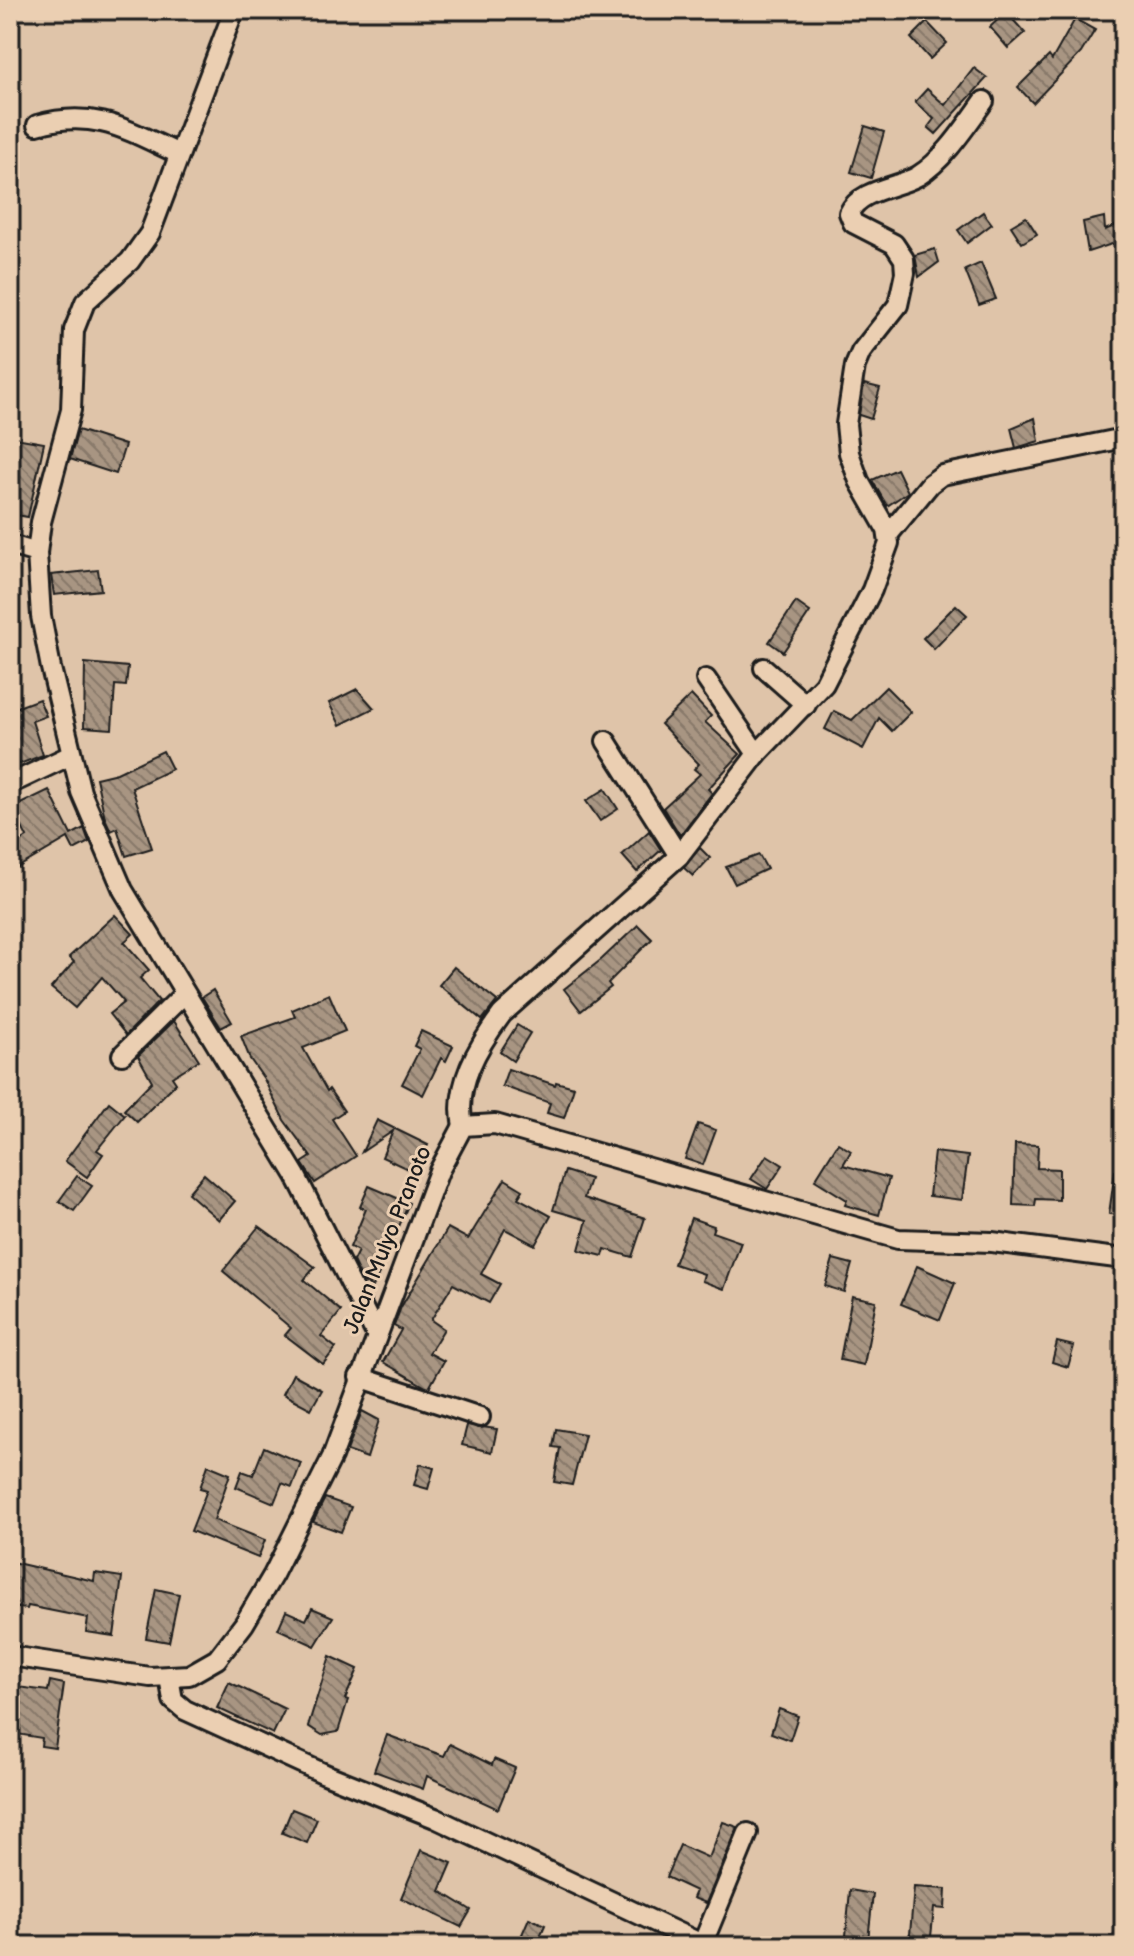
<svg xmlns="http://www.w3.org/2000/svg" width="1134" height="1956" font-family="'Balsamiq Sans',sans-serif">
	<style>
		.building { fill: url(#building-back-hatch); stroke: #1c1c1c; stroke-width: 2 }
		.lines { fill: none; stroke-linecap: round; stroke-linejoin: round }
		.minor-casing { stroke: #1c1c1c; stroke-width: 24 }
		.minor { stroke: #ebcfb2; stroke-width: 18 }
		.labels { text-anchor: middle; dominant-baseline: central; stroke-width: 6; stroke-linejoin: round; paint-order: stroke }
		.street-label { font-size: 22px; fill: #1c1c1c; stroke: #ebcfb2 }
	</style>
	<defs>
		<pattern id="building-back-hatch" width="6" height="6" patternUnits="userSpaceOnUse" patternTransform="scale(2)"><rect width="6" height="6" fill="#a89582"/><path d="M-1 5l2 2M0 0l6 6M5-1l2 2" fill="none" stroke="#88796a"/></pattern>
	</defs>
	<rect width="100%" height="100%" fill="#dfc4a9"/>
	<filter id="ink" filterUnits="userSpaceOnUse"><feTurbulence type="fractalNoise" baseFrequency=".0125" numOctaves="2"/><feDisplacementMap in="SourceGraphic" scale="16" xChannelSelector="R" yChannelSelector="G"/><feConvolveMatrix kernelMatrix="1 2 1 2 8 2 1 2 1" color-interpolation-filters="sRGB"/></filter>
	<g filter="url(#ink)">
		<g class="building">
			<path d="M1006,12L1025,33L1008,48L990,27Z"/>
			<path d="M1075,19L1095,30L1081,53L1033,103L1018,87L1049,56L1052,60Z"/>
			<path d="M927,22L947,43L930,59L911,38Z"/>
			<path d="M974,68L987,78L936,134L928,127L934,119L915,102L927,89L945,105Z"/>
			<path d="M865,126L884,132L871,178L851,172Z"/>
			<path d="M983,212L992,224L967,243L958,230Z"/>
			<path d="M1026,217L1037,234L1022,243L1011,226Z"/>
			<path d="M1104,217L1105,230L1124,222V240L1088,252L1083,222Z"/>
			<path d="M935,249L939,262L919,277L915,255Z"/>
			<path d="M981,263L996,299L979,305L965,270Z"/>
			<path d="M864,384L880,388L871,419L859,415Z"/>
			<path d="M1035,418L1039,441L1016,448L1011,428Z"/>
			<path d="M78,430L125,445L116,474L70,459Z"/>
			<path d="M10,437L44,443L28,517L10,514Z"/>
			<path d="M897,469L908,492L887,506L872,480Z"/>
			<path d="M98,570L101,590L54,595L51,575Z"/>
			<path d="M796,602L810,612L783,652L769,642Z"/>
			<path d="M956,605L967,615L934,649L923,638Z"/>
			<path d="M85,663L128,667L126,686L115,685L112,729L84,727Z"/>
			<path d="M886,687L911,712L892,731L879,718L863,749L825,729L834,711L852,720Z"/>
			<path d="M357,689L374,708L340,725L329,703Z"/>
			<path d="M691,695L711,716L705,722L740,754L708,789L712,793L680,835L663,808L700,774L694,769L699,764L661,724Z"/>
			<path d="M39,699L46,716L32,721L43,755L17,765L10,745V710Z"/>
			<path d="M163,751L172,769L132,788L152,848L126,856L117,828L111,831L105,818L96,778L117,773Z"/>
			<path d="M605,789L618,809L600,821L586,801Z"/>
			<path d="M49,790L71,835L84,828L89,842L74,850L68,838L10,872V847L27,837L12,808Z"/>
			<path d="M649,831L661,850L637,872L622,855Z"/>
			<path d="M700,848L710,858L693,876L684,868Z"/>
			<path d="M759,855L767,869L735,884L726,867Z"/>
			<path d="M115,915L133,934L124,942L149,970L140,978L159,1001L126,1035L109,1014L124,1002L102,977L75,1008L51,988L74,962L69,957Z"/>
			<path d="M638,925L652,939L608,983L611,987L581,1011L564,989L602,959Z"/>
			<path d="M454,967L497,1001L482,1020L439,985Z"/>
			<path d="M213,990L232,1022L221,1028L202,997Z"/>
			<path d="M329,994L345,1031L303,1048L327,1091L329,1089L344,1111L332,1119L356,1156L315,1183L302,1163L311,1157L284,1120L264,1079L250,1059L241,1036L295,1017L292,1010Z"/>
			<path d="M174,1021L199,1060L172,1077L176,1083L137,1122L124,1110L152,1081L138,1056Z"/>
			<path d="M517,1025L530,1033L513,1061L500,1052Z"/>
			<path d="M421,1031L453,1046L446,1061L441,1058L423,1095L402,1084L420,1049L414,1046Z"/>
			<path d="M508,1069L555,1085L556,1082L574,1087L564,1118L547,1113L550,1103L502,1086Z"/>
			<path d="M109,1102L125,1115L97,1150L103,1154L87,1177L65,1161Z"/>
			<path d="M377,1120L428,1145L414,1172L382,1157L393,1131L362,1152Z"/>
			<path d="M698,1124L716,1130L703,1165L685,1159Z"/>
			<path d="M838,1143L851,1151L843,1165L889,1178L879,1215L845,1205L847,1200L815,1180Z"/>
			<path d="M1015,1144L1038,1145L1037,1168L1059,1169V1200L1036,1199L1035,1206L1013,1205Z"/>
			<path d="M934,1152L968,1156L962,1200L929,1196Z"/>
			<path d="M767,1155L783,1165L767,1189L751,1179Z"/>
			<path d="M565,1171L590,1179L584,1198L645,1218L632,1257L605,1249L603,1256L579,1250L587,1220L553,1210Z"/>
			<path d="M1115,1171L1124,1172V1216L1109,1214Z"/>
			<path d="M204,1174L235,1201L219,1220L188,1193Z"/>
			<path d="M77,1176L92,1186L74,1211L59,1201Z"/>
			<path d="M505,1179L523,1190L518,1198L551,1216L535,1245L505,1229L481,1274L500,1284L489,1303L453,1284L431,1320L444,1329L429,1353L444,1361L429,1388L426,1387L383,1362L401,1330L394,1326L401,1307L448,1228L468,1239Z"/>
			<path d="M369,1186L409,1203L373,1287L363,1282L353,1261L358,1251L350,1247L366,1209L360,1207Z"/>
			<path d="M691,1218L714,1226L712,1232L741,1242L724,1289L702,1281L704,1274L674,1264Z"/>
			<path d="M259,1226L315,1267L304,1280L341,1311L321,1336L336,1348L323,1364L285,1335L291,1328L223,1271Z"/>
			<path d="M833,1259L852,1264L844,1292L825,1286Z"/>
			<path d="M917,1266L955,1283L940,1320L901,1304Z"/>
			<path d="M852,1296L876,1301L864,1365L840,1360Z"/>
			<path d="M1057,1342L1074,1346L1068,1367L1052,1362Z"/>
			<path d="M293,1374L322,1390L311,1409L283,1394Z"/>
			<path d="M362,1411L379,1420L367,1458L347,1451Z"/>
			<path d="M467,1425L497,1429L492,1452L462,1445Z"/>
			<path d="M556,1429L585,1434L572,1485L554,1482L560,1448L553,1447Z"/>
			<path d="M264,1447L301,1463L292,1487L282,1483L274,1503L236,1487L242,1471L253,1475Z"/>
			<path d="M420,1464L434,1468L428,1489L414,1485Z"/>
			<path d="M208,1465L230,1474L214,1520L265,1540L258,1558L191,1531L207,1490L200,1488Z"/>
			<path d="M325,1498L351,1507L341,1532L313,1522Z"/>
			<path d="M12,1562L94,1581L95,1573L122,1577L114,1636L86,1632L88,1618L28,1606L27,1609L10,1607Z"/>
			<path d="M156,1589L179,1594L169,1642L146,1638Z"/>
			<path d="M312,1608L333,1617L315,1646L278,1629L286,1611L306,1620Z"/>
			<path d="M330,1656L358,1669L345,1699L348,1700L338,1732L322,1735L308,1726Z"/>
			<path d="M50,1681L64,1684L55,1748L41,1746L42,1738L11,1733L18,1687L48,1691Z"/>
			<path d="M229,1682L285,1709L273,1734L217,1708Z"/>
			<path d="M779,1709L798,1716L790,1740L771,1733Z"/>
			<path d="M387,1735L444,1756L450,1744L492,1765L494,1759L515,1768L498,1809L427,1776L423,1789L374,1771Z"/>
			<path d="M292,1809L317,1819L307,1843L282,1833Z"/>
			<path d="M723,1822L738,1827L706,1903L693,1898L696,1891L666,1877L680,1845L709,1858Z"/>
			<path d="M421,1850L452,1863L440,1891L471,1910L461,1927L401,1898Z"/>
			<path d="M914,1887L946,1889L945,1909L934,1908L930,1946H909Z"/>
			<path d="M850,1890L873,1894L868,1940L846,1936Z"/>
			<path d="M529,1918L545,1925L536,1946H517Z"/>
		</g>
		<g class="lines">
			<defs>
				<g id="minor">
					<path d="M234,10L150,233L130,261L85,302L74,330L71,410L41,522L37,553L41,616L51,668L81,792L123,890L296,1176L376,1334"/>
					<path d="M37,125C95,108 129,131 179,154"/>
					<path d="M888,535L930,484L942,475L1119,439"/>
					<path d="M10,545L37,553"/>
					<path d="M764,668L806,705"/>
					<path d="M706,679L757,754"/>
					<path d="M606,741L679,856"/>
					<path d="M10,784L69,756"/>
					<path d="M122,1055L184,994"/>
					<path d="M463,1126C454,1086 478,1046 502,1014L679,856L757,754L824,684L872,590L889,543L887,530L859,481L849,453L846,424L855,366L861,352L898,305L905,273L904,259L894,244L853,223L849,213C860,189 897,188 918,176C944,160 966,126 984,101"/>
					<path d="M359,1377L480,1417"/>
					<path d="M10,1656L150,1677L189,1675L217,1659L244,1624L273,1575L332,1457L439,1171L463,1126L495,1124L898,1239L992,1242L1124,1259"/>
					<path d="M169,1677L173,1700L185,1710L325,1774L435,1818L706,1946"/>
					<path d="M702,1945L748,1833"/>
				</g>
			</defs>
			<use href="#minor" class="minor-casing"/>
			<use href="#minor" class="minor"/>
		</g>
	</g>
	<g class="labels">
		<g class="street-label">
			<text transform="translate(388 1240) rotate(-68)">Jalan Mulyo Pranoto</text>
		</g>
	</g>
	<rect width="1134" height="1956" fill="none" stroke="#ebcfb2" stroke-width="40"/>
	<rect x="20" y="20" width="1094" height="1916" fill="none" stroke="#1c1c1c" stroke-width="3" filter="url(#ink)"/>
</svg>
